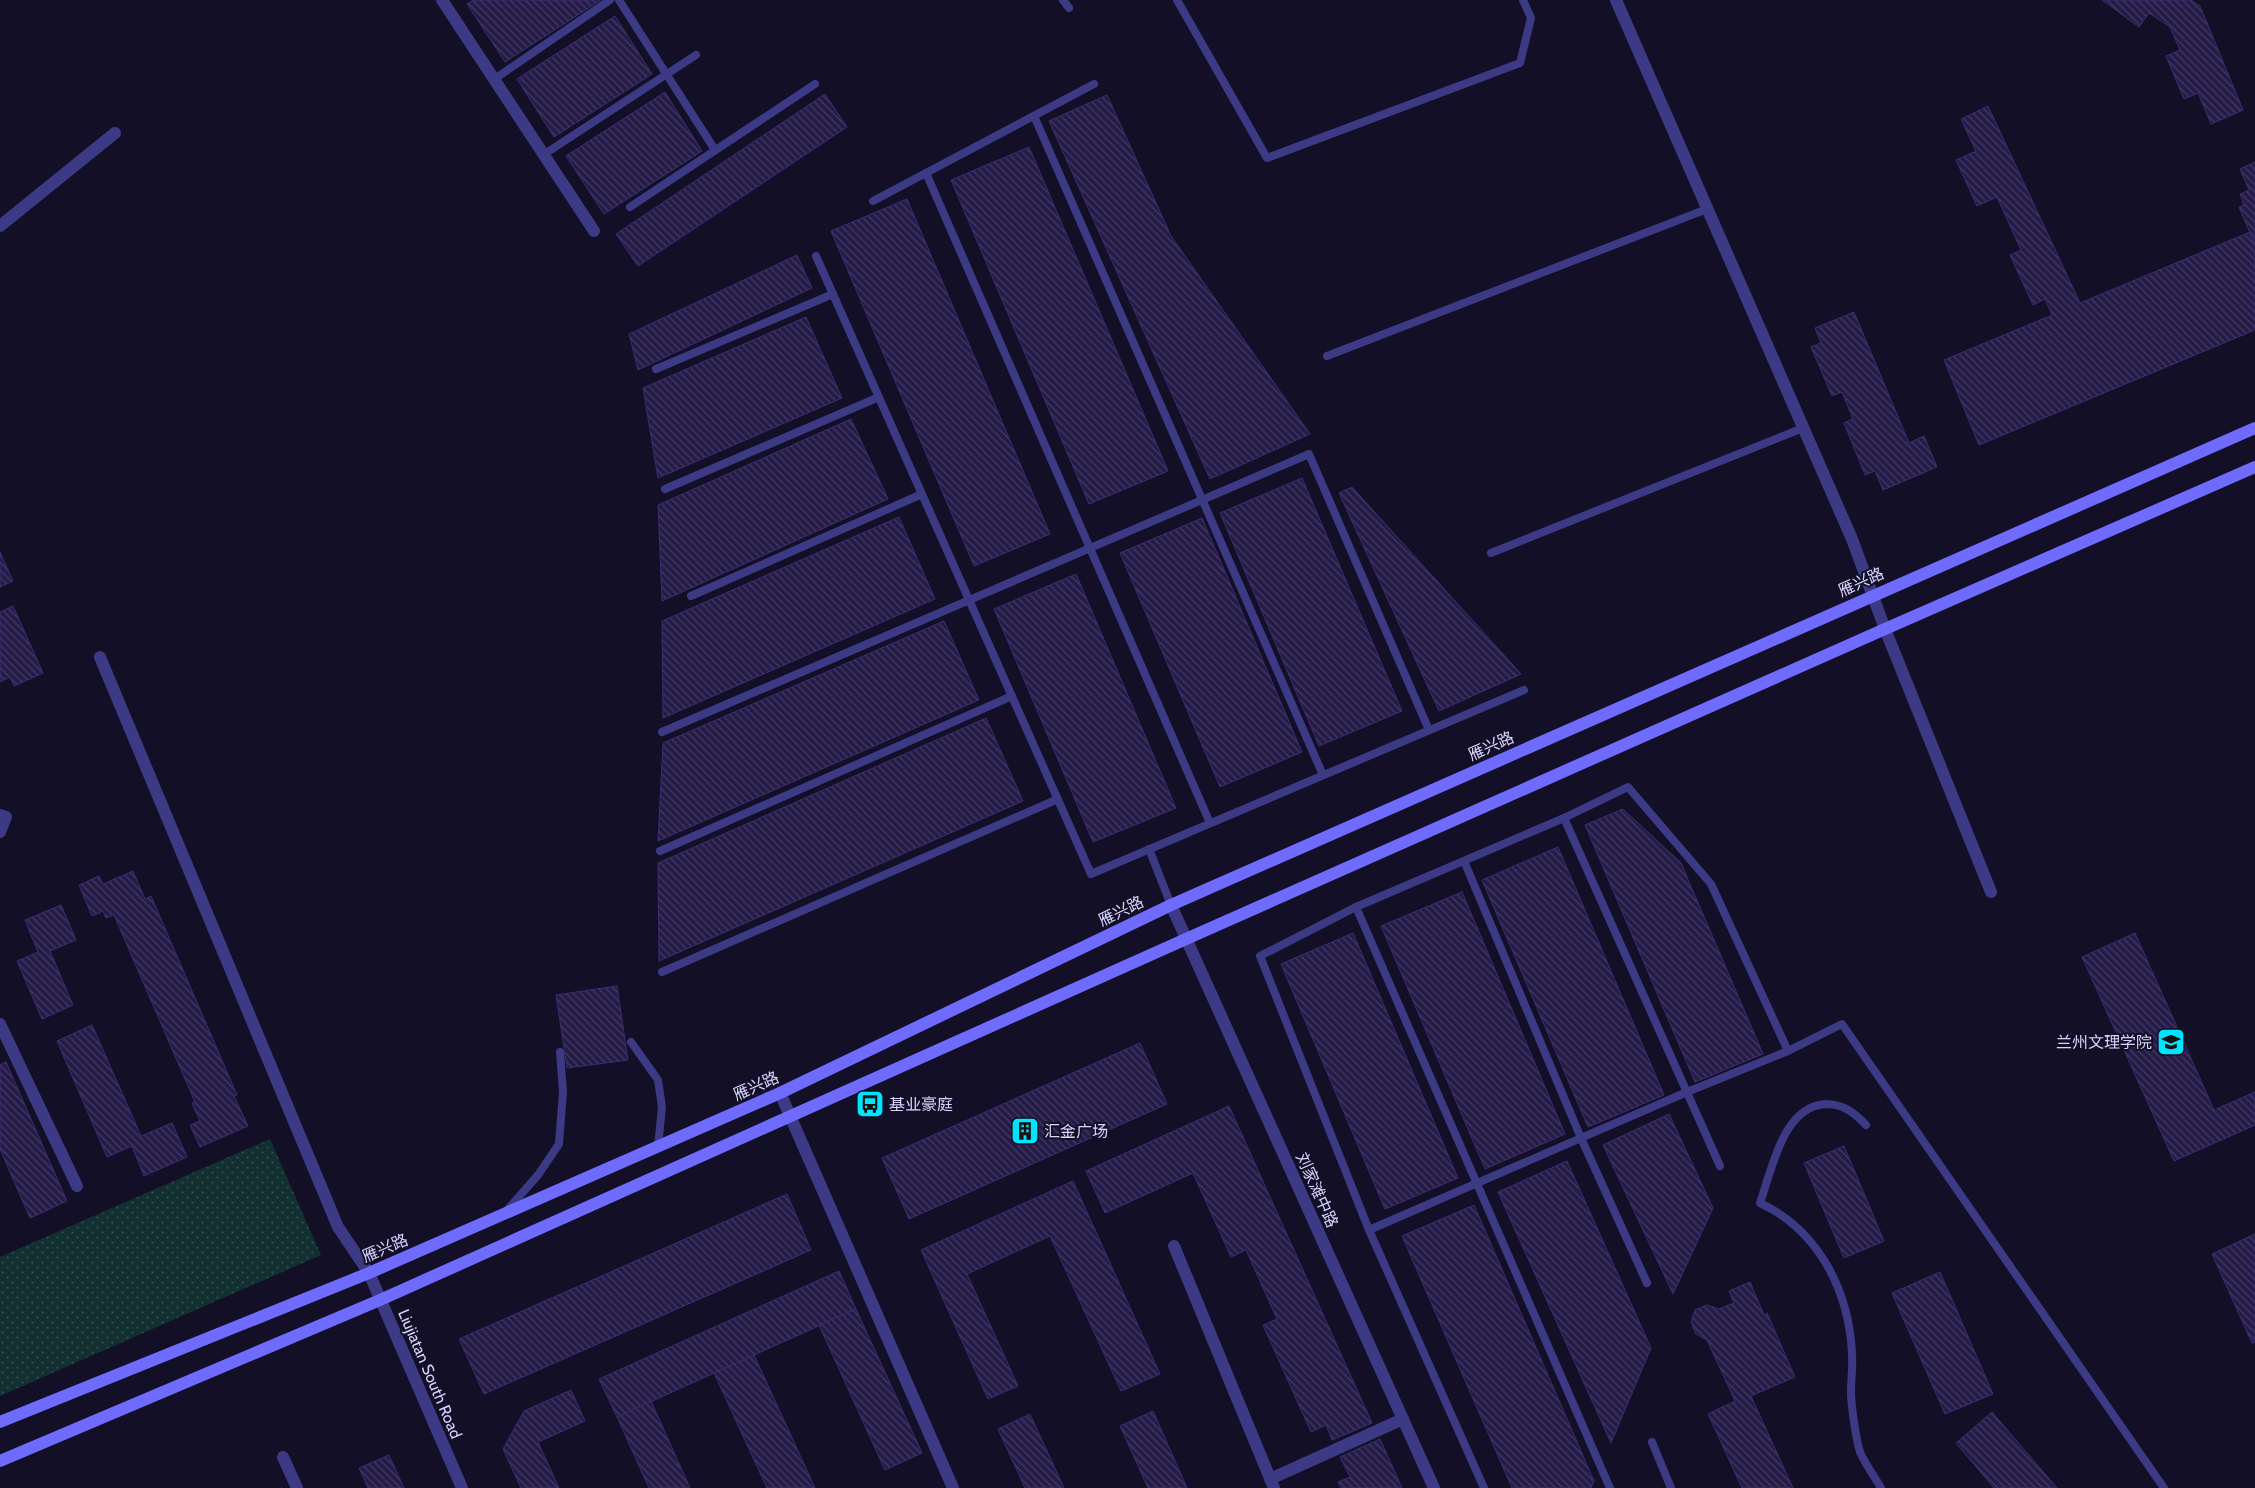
<svg xmlns="http://www.w3.org/2000/svg" width="2255" height="1488" font-family="Cabin,'Noto Sans SC',sans-serif">
	<style>
		.park { fill: url(#park-dots) }
		.building { fill: url(#building-back-hatch); stroke: #3b2d73 }
		.lines { fill: none; stroke-linecap: round; stroke-linejoin: round }
		.service { stroke: #3d3a85; stroke-width: 8 }
		.minor { stroke: #3d3a85; stroke-width: 12 }
		.tertiary { stroke: #3d3a85; stroke-width: 12 }
		.secondary { stroke: #6f6bff; stroke-width: 12 }
		.labels { text-anchor: middle; dominant-baseline: central; stroke-width: 4; stroke-linejoin: round; paint-order: stroke }
		.street-label { font-size: 16px; fill: #d9d4ff; stroke: #130f26 }
		.poi-label { font-size: 16px; fill: #d9d4ff; stroke: #130f26; text-anchor: start }
	</style>
	<defs>
		<pattern id="park-dots" width="8" height="8" patternUnits="userSpaceOnUse" patternTransform="scale(1.25)"><rect width="8" height="8" fill="#12302f"/><path d="M2 2h.1M6 6h.1" fill="none" stroke="#344d4e" stroke-width="1.8" stroke-linecap="round"/></pattern>
		<pattern id="building-back-hatch" width="6" height="6" patternUnits="userSpaceOnUse" patternTransform="scale(1.25)"><rect width="6" height="6" fill="#241b47"/><path d="M-1 5l2 2M0 0l6 6M5-1l2 2" fill="none" stroke="#433b63"/></pattern>
	</defs>
	<rect width="100%" height="100%" fill="#130f26"/>
	<path class="park" d="M270,1139L321,1255L0,1396V1257Z"/>
	<g class="building">
		<path d="M473,0H601L505,62L467,4Z"/>
		<path d="M2102,0H2191L2200,6L2243,110L2211,124L2198,93L2184,99L2166,56L2180,50L2170,27L2149,13L2139,27Z"/>
		<path d="M615,16L652,74L554,137L517,79Z"/>
		<path d="M665,92L702,151L604,214L566,156Z"/>
		<path d="M825,94L847,127L638,266L616,234Z"/>
		<path d="M1107,95L1171,236L1310,434L1210,479L1049,121Z"/>
		<path d="M1988,106L2080,303L2250,232L2255,245V330L1979,445L1944,360L2052,315L2045,299L2033,305L2010,255L2021,250L1997,197L1977,206L1956,160L1976,151L1961,119Z"/>
		<path d="M1029,147L1168,471L1089,504L951,180Z"/>
		<path d="M2255,162V242H2254L2239,207L2244,205L2240,194L2249,190L2240,169Z"/>
		<path d="M907,199L1050,534L974,566L831,231Z"/>
		<path d="M797,255L812,288L638,370L629,334Z"/>
		<path d="M1854,312L1909,443L1924,436L1937,467L1883,490L1875,471L1865,475L1844,423L1853,419L1842,392L1832,396L1811,347L1821,343L1815,328Z"/>
		<path d="M806,317L842,398L658,478L643,388Z"/>
		<path d="M851,419L888,499L662,601L658,505Z"/>
		<path d="M1302,478L1402,711L1319,746L1220,513Z"/>
		<path d="M1352,487L1521,674L1439,711L1339,493Z"/>
		<path d="M899,517L935,599L663,718L662,621Z"/>
		<path d="M1202,518L1302,752L1220,787L1120,553Z"/>
		<path d="M0,552L13,581L0,587Z"/>
		<path d="M1076,574L1176,808L1093,842L994,609Z"/>
		<path d="M13,606L43,673L14,686L10,677L0,682V612Z"/>
		<path d="M944,621L979,700L658,841L663,743Z"/>
		<path d="M986,718L1023,801L659,961L658,863Z"/>
		<path d="M1623,809L1681,863L1763,1054L1695,1082L1585,825Z"/>
		<path d="M1558,847L1664,1095L1588,1127L1482,880Z"/>
		<path d="M133,871L145,899L151,896L237,1095L234,1096L248,1126L200,1147L190,1125L200,1121L192,1103L195,1102L114,915L106,918L103,911L92,916L79,885L99,876L103,884Z"/>
		<path d="M1462,892L1565,1134L1485,1169L1381,926Z"/>
		<path d="M61,905L76,940L50,951L73,1005L42,1019L17,961L38,952L25,920Z"/>
		<path d="M1353,933L1458,1178L1385,1209L1281,964Z"/>
		<path d="M2135,933L2214,1110L2255,1092V1125L2174,1161L2082,957Z"/>
		<path d="M617,986L628,1060L567,1068L556,995Z"/>
		<path d="M92,1025L141,1136L172,1123L187,1157L144,1176L132,1146L107,1157L57,1041Z"/>
		<path d="M1140,1043L1167,1104L909,1219L882,1158Z"/>
		<path d="M6,1062L67,1201L30,1218L0,1149V1065Z"/>
		<path d="M1229,1106L1372,1423L1332,1440L1326,1425L1311,1432L1263,1325L1277,1319L1246,1250L1231,1257L1193,1173L1105,1213L1086,1171Z"/>
		<path d="M1669,1114L1713,1208L1673,1294L1603,1145Z"/>
		<path d="M1844,1146L1884,1241L1844,1258L1804,1163Z"/>
		<path d="M1567,1161L1651,1348L1611,1443L1498,1192Z"/>
		<path d="M1073,1181L1160,1374L1121,1391L1050,1236L967,1274L1018,1386L988,1399L921,1250Z"/>
		<path d="M787,1194L811,1250L484,1394L459,1339Z"/>
		<path d="M1474,1205L1594,1481L1591,1488H1512L1402,1236Z"/>
		<path d="M2255,1234V1342L2252,1343L2212,1254Z"/>
		<path d="M839,1271L856,1309L617,1417L599,1379Z"/>
		<path d="M1940,1272L1993,1394L1945,1414L1892,1293Z"/>
		<path d="M1750,1282L1764,1315L1767,1313L1795,1377L1751,1396L1793,1488H1742L1708,1414L1735,1401L1707,1340L1696,1334L1691,1322L1695,1310L1707,1305L1719,1309L1734,1303L1729,1291Z"/>
		<path d="M856,1309L922,1453L885,1470L819,1325Z"/>
		<path d="M754,1355L815,1488H767L714,1373Z"/>
		<path d="M571,1390L585,1421L538,1442L559,1488H521L503,1449L524,1411Z"/>
		<path d="M651,1401L690,1488H649L617,1417Z"/>
		<path d="M1153,1411L1187,1488H1148L1120,1426Z"/>
		<path d="M1992,1412L2057,1488H1994L1956,1443Z"/>
		<path d="M1030,1414L1064,1488H1025L998,1429Z"/>
		<path d="M1380,1439L1402,1488H1341L1338,1482L1350,1477L1340,1457Z"/>
		<path d="M389,1455L404,1488H368L359,1468Z"/>
	</g>
	<g class="lines">
		<g class="service">
			<path d="M619,0L715,150"/>
			<path d="M1063,0L1069,8"/>
			<path d="M1177,0L1267,158L1520,63L1531,18L1523,0"/>
			<path d="M493,80L610,0"/>
			<path d="M1034,116L1323,775"/>
			<path d="M543,155L696,55"/>
			<path d="M926,173L1210,823"/>
			<path d="M873,201L1094,84"/>
			<path d="M630,207L815,84"/>
			<path d="M816,256L1091,874L1524,690"/>
			<path d="M1327,356L1707,209"/>
			<path d="M656,369L833,294"/>
			<path d="M665,489L879,397"/>
			<path d="M1491,553L1803,428"/>
			<path d="M691,596L922,494"/>
			<path d="M662,732L1309,454L1429,730"/>
			<path d="M1564,818L1720,1166"/>
			<path d="M1149,849L1171,905"/>
			<path d="M660,851L1012,696"/>
			<path d="M1464,861L1581,1138L1647,1283"/>
			<path d="M1356,907L1610,1488"/>
			<path d="M662,972L1058,799"/>
			<path d="M631,1042L658,1080L662,1107L658,1147"/>
			<path d="M1788,1051L1842,1024L2164,1488"/>
			<path d="M1866,1125C1855,1113 1843,1104 1826,1104C1783,1106 1772,1169 1760,1203C1818,1230 1849,1290 1852,1354C1853,1366 1851,1379 1851,1392C1851,1405 1856,1439 1860,1452C1865,1464 1875,1477 1881,1488"/>
			<path d="M508,1209L538,1175L559,1144L563,1092L560,1052"/>
			<path d="M1369,1230L1687,1092L1788,1051L1711,884L1628,787L1564,818L1356,907L1260,956L1369,1230L1484,1488"/>
			<path d="M1652,1442L1671,1488"/>
		</g>
		<g class="minor">
			<path d="M442,0L594,231"/>
			<path d="M1616,0L1852,539L1885,629L1991,892"/>
			<path d="M0,226L115,133"/>
			<path d="M100,657L338,1227L369,1273"/>
			<path d="M0,815L6,817L0,832"/>
			<path d="M0,1024L77,1186"/>
			<path d="M780,1093L953,1488"/>
			<path d="M1174,1246L1274,1488"/>
			<path d="M283,1457L297,1488"/>
			<path d="M1270,1479L1403,1419"/>
		</g>
		<g class="tertiary">
			<path d="M1171,905L1434,1488"/>
			<path d="M369,1273L462,1488"/>
		</g>
		<g class="secondary">
			<path d="M0,1422L369,1273L780,1093L1171,905L2255,428"/>
			<path d="M0,1461L380,1300L1186,939L1885,629L2255,467"/>
		</g>
	</g>
	<defs>
		<symbol id="university-square" viewBox="-11 -11 22 22"><rect x="-9" y="-9" width="18" height="18" rx="4" fill="#00e5ff" stroke="#130f26"/><path d="M0-5L7-2L0 1L-7-2ZM-4 1L0 2.5L4 1V4Q0 6-4 4Z" fill="#111"/></symbol>
		<symbol id="bus-square" viewBox="-11 -11 22 22"><rect x="-9" y="-9" width="18" height="18" rx="4" fill="#00e5ff" stroke="#130f26"/><path d="M-5-6H5V4H4V6H2V4H-2V6H-4V4H-5ZM-3.5-4V0h7V-4ZM-3.5 1.2v1.5H-2V1.2ZM2 1.2v1.5H3.5V1.2Z" fill="#111"/></symbol>
		<symbol id="building-square" viewBox="-11 -11 22 22"><rect x="-9" y="-9" width="18" height="18" rx="4" fill="#00e5ff" stroke="#130f26"/><path d="M-4-6H4V6H1V3H-1V6H-4ZM-2.5-4.3h1.7v1.8h-1.7ZM.8-4.3h1.7v1.8H.8ZM-2.5-1h1.7V.8h-1.7ZM.8-1h1.7V.8H.8Z" fill="#111"/></symbol>
	</defs>
	<g fill-rule="evenodd">
		<use href="#university-square" x="2155" y="1026" width="32" height="32"/>
		<use href="#bus-square" x="854" y="1088" width="32" height="32"/>
		<use href="#building-square" x="1009" y="1115" width="32" height="32"/>
	</g>
	<g class="labels">
		<g class="street-label">
			<text transform="translate(1861 582) rotate(-24)">雁兴路</text>
			<text transform="translate(1491 746) rotate(-24)">雁兴路</text>
			<text transform="translate(1121 911) rotate(-26)">雁兴路</text>
			<text transform="translate(756 1086) rotate(-24)">雁兴路</text>
			<text transform="translate(1317 1190) rotate(66)">刘家滩中路</text>
			<text transform="translate(385 1248) rotate(-23)">雁兴路</text>
			<text transform="translate(430 1374) rotate(67)">Liujiatan South Road</text>
		</g>
		<g class="poi-label">
			<text x="2152" y="1042" text-anchor="end">兰州文理学院</text>
			<text x="889" y="1104">基业豪庭</text>
			<text x="1044" y="1131">汇金广场</text>
		</g>
	</g>
</svg>
